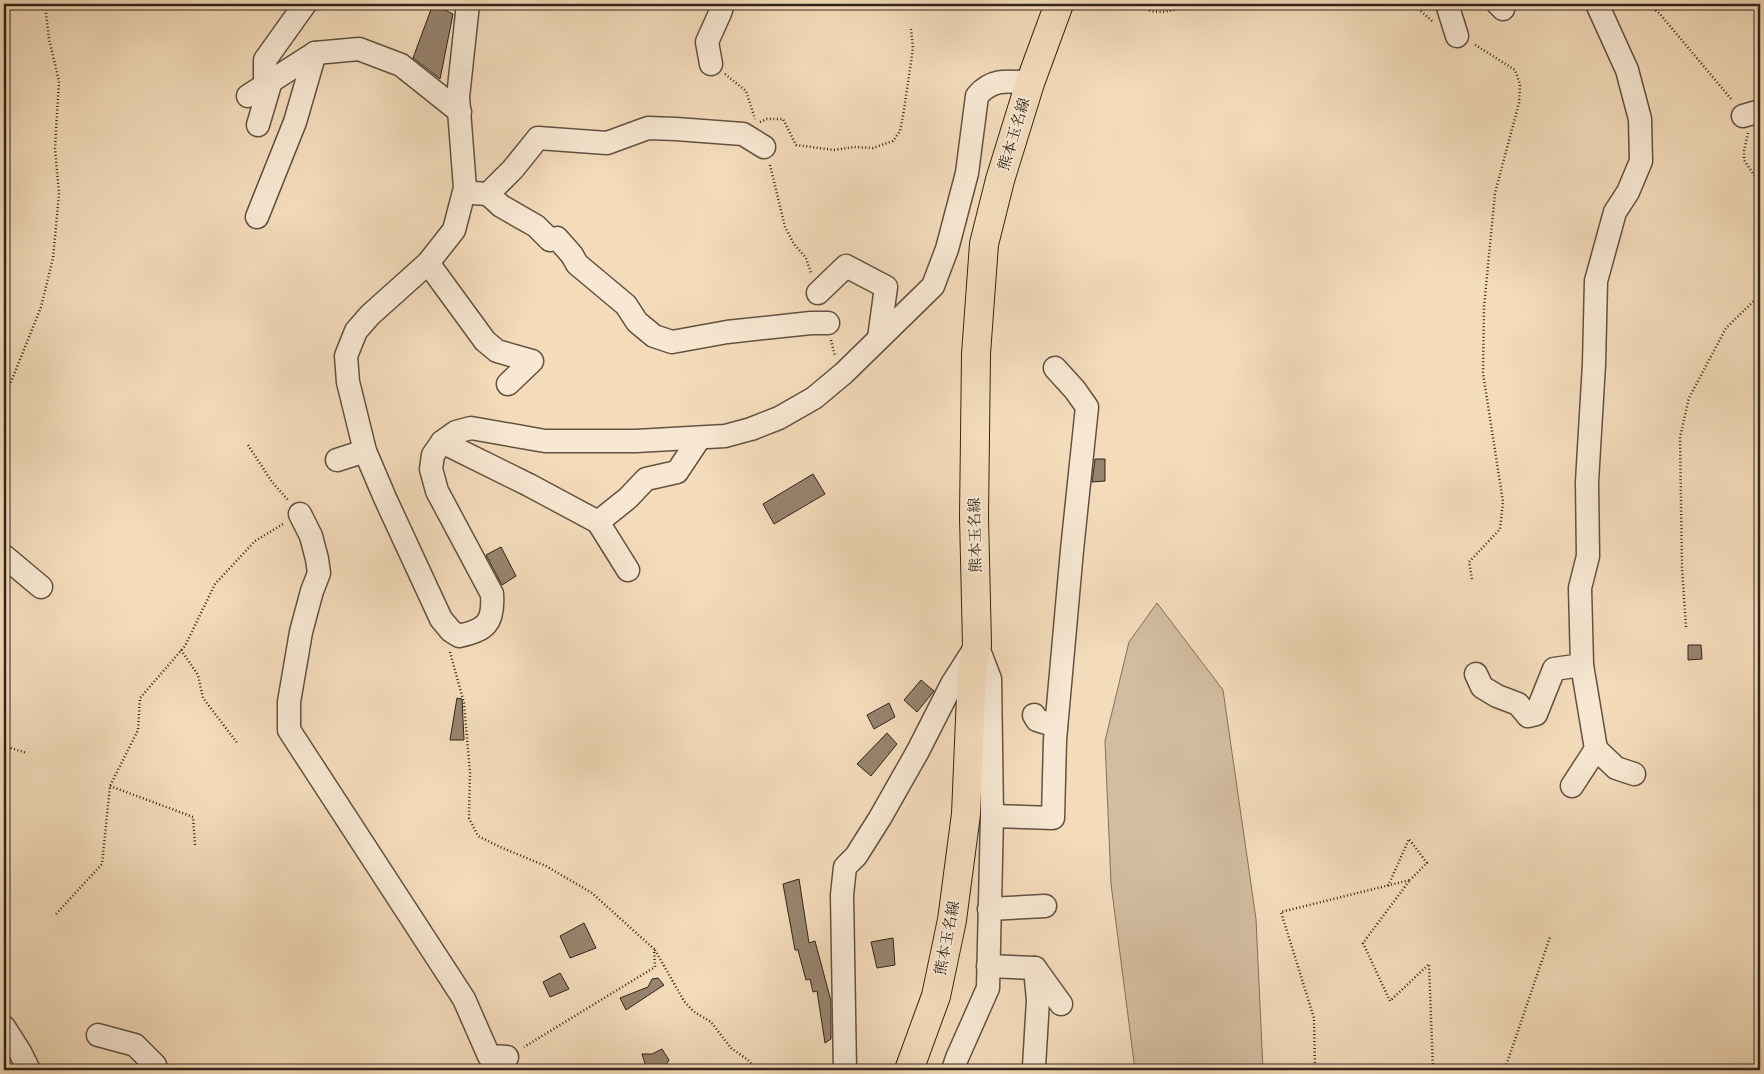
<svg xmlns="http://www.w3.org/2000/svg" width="1764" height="1074" font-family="'IM FELL Great Primer','Noto Serif JP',serif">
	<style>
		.green { fill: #d3bda0; stroke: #82705d }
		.building { fill: #97846e; stroke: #32241a }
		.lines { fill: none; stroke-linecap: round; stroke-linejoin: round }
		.minor-casing { stroke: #625242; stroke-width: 25 }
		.major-casing { stroke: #32241a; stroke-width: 30 }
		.path { stroke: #32241a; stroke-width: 2.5; stroke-dasharray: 1 2.5; stroke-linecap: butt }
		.minor { stroke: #f8e8d3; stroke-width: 22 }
		.major { stroke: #f4dcbb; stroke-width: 28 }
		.labels { text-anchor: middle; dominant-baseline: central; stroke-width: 4; stroke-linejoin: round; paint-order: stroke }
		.street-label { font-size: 15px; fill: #32241a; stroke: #f8e8d3 }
	</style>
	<rect width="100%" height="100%" fill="#f4dcbb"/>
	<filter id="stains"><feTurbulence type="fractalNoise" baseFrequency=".004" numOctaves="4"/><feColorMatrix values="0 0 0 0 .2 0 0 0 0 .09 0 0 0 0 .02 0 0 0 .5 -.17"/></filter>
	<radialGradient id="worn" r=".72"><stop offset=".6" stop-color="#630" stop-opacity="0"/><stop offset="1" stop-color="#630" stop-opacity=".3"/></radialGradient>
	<path class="green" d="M1157,603L1223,690L1256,919L1263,1070H1135L1111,884L1105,741L1129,642Z"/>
	<g class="building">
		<path d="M433,4L453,14L440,79L413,58Z"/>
		<path d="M1095,459H1105V481L1092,482Z"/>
		<path d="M813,474L825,494L774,524L763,504Z"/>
		<path d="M501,547L516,576L502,585L486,555Z"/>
		<path d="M1688,645H1701L1702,659L1688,660Z"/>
		<path d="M921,680L934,691L917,712L904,700Z"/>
		<path d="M457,698L462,699L464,740H450Z"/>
		<path d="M889,703L895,717L874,729L867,715Z"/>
		<path d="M887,733L897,744L871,776L857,764Z"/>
		<path d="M799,879L809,943L815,941L831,1001V1039L825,1043L817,991L813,992L810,979L806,980L798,950H795L783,884Z"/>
		<path d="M584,923L596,948L570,958L560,936Z"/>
		<path d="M893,938L895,965L877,968L871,942Z"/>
		<path d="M560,973L569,989L550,997L543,982Z"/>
		<path d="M658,978L664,985L626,1010L620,998L648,987L652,979Z"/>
		<path d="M662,1049L669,1060L663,1070H647L642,1054H652Z"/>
	</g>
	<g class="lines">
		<defs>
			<g id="minor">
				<path d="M468,4L458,97L465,188L454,230L428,263L370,315L356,331L346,356L348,382L365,451L385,498L441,619L451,631L459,636C486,630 494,623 492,594L437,491L431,469L433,455L442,442L456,432L471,428L545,441H636L725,436L751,429L779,418L814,398L844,373L933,286L947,249L967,173L977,96C992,78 1008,81 1030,83"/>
				<path d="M1447,4L1457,36"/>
				<path d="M1498,4L1503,9"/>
				<path d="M711,64L707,42L720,13L723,4"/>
				<path d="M265,85V60L305,4"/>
				<path d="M248,96L315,53L359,49L401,65L460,112"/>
				<path d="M1743,116L1760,111"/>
				<path d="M258,125L271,81"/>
				<path d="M473,193L488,194L513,169L538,138L607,143L648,128L676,129L743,134L764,147"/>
				<path d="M488,194L501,206L536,226L550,240L557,238L572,255L577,264L626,305L637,322L654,336L672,342L727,332L811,323H828"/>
				<path d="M257,217L295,122L315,53"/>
				<path d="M428,263L485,341L497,351L532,361L508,384"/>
				<path d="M818,293L846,266L886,287L879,338"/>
				<path d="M442,442L529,485L598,522L628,570"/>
				<path d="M337,460L365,451"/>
				<path d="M300,514L311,536L317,559L319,573L312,591L301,632L289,702V730L464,999L489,1056L507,1057"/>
				<path d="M598,522L628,498L646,479L677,472L699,439"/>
				<path d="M4,556L41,587"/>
				<path d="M1476,674L1482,687L1497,696L1518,704L1528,716L1536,714L1554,669L1582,665L1580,588L1588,556L1587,482L1594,364L1596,281L1615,212L1628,192L1641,161L1640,119L1627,70L1597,4"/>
				<path d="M1034,715L1037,720L1056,726"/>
				<path d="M1596,749L1616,768L1634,774"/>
				<path d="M1572,786L1596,749L1582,665"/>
				<path d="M992,816L1053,818L1055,740L1072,550L1087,407L1075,390L1055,368"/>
				<path d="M989,909L1045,906"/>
				<path d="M988,966L1035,968L1061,1004"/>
				<path d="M4,1027L20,1052L29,1070"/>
				<path d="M98,1035L135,1045L155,1065L156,1070"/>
				<path d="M1034,1067L1038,1000L1035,968"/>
				<path d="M845,1070L842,895L845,867L856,856L880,818L918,751L952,684L975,648"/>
				<path d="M953,1070L957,1058L988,988L992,816L990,679L977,645"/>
			</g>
			<path id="major" d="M909,1070L936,996L952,920L966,814L972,671L977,645L974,517L976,354L984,244L1000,180L1030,83L1059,4"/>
		</defs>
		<use href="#minor" class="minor-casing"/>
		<use href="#major" class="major-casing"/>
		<g class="path">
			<path d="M1141,4C1152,20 1182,7 1197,4"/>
			<path d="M1413,4L1432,21"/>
			<path d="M1647,4L1659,13L1732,100"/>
			<path d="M725,74L746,91L755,119"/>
			<path d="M760,122L767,119H783L796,145L834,150L854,147L873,148L893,141L900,131L904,110L913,48L911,29"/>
			<path d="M1748,133L1744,151V160L1760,184"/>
			<path d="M770,165L785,227L794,244L806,258L811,273"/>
			<path d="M831,340L835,356"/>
			<path d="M4,395L11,382L41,307L53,258L59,194L55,148L59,81L49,39L45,4"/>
			<path d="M248,445L272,482L288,500"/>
			<path d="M1472,579L1469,562L1500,529L1503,502L1483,373L1484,307L1495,193L1519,103L1520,84L1515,70L1474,44"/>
			<path d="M1686,627L1682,568L1680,437L1689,398L1726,328L1760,295"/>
			<path d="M181,650L198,675L203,698L238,744"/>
			<path d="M450,652L464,703L470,773L469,818L478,836L500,847L546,866L592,893L654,949L655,967L524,1047"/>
			<path d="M4,746L27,753"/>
			<path d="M110,786L193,817L195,845"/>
			<path d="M1388,886L1409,839L1427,863L1410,880"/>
			<path d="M56,914L102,864L110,786L138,730L140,698L185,646L215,584L255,541L283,524"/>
			<path d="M655,950L684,1001L693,1011L711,1022L731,1048L748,1060L757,1070"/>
			<path d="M1315,1070L1314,1018L1281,912L1410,880L1363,943L1390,1001L1429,964L1433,1070"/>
			<path d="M1503,1070L1505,1069L1550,937"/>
		</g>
		<use href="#minor" class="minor"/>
		<use href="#major" class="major"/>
	</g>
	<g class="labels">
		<g class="street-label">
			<text transform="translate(1014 134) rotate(-73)">熊本玉名線</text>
			<text transform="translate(975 535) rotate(-91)">熊本玉名線</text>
			<text transform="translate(947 938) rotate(-79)">熊本玉名線</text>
		</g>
	</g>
	<rect width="1764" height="1074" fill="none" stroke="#f4dcbb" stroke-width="20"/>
	<rect x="5" y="5" width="1754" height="1064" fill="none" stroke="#32241a" stroke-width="2.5"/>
	<rect x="10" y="10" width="1744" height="1054" fill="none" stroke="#32241a"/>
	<rect width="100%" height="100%" filter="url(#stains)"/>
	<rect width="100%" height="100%" fill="url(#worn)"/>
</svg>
